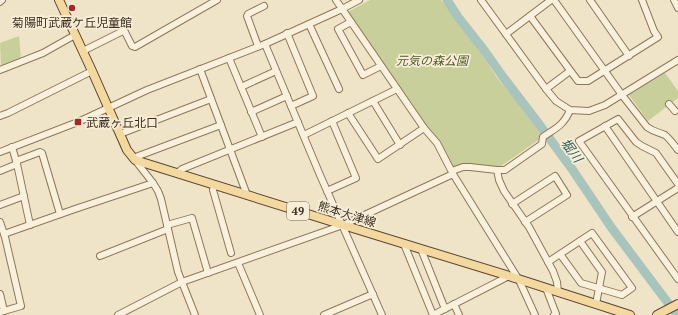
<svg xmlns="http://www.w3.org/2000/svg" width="678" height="315" font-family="'PT Serif','Noto Sans JP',serif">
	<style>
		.green { fill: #c9cf9b }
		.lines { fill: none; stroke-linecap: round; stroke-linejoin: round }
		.river { stroke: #a9c4bc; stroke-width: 9 }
		.minor-casing { stroke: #8d765c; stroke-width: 8 }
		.major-casing { stroke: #5b4430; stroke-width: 10 }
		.minor { stroke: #faf1dc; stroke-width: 6 }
		.major { stroke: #f3d9a0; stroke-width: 8 }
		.poi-dot { fill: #9e2a2b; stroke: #f7eed8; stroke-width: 1.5 }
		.labels { text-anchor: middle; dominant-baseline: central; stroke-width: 3.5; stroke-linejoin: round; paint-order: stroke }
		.shield { fill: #f7eed8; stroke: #756857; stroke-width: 1 }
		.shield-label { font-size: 11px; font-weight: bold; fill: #3d2e20 }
		.poi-label { font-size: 12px; fill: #3d2e20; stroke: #f7eed8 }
		.park-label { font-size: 12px; font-style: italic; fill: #4d5a26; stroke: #f7eed8 }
		.street-label { font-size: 12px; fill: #3d2e20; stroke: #f7eed8 }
		.water-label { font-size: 13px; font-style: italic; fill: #2f5d5a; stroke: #f7eed8 }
	</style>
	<rect width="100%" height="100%" fill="#f0e4c8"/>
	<g class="green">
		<path d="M370,0H441L473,41L498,79L523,108L544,136L497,169L453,170L424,125L412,103L397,88L346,13Z"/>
		<path d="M19,36L21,59L1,66L0,43Z"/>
		<path d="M665,73L678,91V98L648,121L629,95Z"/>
	</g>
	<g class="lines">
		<path class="river" d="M447,0L458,17L484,50L503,77L536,120L572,169L611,227L677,315"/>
		<defs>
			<g id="minor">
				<path d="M336,0L424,128L437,143L453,174L519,280L535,315"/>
				<path d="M481,0L546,89L556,101L570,110L589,111L605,105L678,60"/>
				<path d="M554,0L622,95L647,127C654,132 658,132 665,135C670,139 674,145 678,150"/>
				<path d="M590,0L629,56"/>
				<path d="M674,0L678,8"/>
				<path d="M0,2L2,0"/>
				<path d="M530,16L578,81H588L658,37L654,31L642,0"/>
				<path d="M351,22L338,29L363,75L381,66"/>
				<path d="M309,24L339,89"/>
				<path d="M287,33L313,96L291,106"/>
				<path d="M506,34L551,0"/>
				<path d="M265,44L320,175L382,315"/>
				<path d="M258,46L247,16L248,14L264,6"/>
				<path d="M83,51L123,31L125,32L132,46L135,47L217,0"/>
				<path d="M229,58L262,137"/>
				<path d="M200,69L247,195"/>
				<path d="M0,70L43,53L75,35"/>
				<path d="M241,87L276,71"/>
				<path d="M546,89L570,71"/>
				<path d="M373,101L400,145"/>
				<path d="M669,104L675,111"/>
				<path d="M251,112L287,96"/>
				<path d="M348,113L378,159L424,128"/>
				<path d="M0,116L8,113L92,71"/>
				<path d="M605,126L678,232"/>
				<path d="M120,134L211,99"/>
				<path d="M304,135L397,89"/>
				<path d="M12,147L17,164L30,225"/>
				<path d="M0,152L78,122L147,90L265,44L342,9L359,0"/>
				<path d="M133,158L221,125"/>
				<path d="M135,160L153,183L158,191L161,199L178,272L195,315"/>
				<path d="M16,161L40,152L42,153L60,214"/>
				<path d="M497,170H505L542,144L543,137C556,128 564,125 570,110"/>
				<path d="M0,171L17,164"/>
				<path d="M452,171L463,167H470L497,170L499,180L504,191L529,227L553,271L557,282L558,292"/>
				<path d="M177,173L182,169L298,122"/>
				<path d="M678,184L656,153L642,146L636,142L618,119L579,141L678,279"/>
				<path d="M214,185L213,190L231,253"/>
				<path d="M327,191L356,178L332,121"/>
				<path d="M512,204L555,176L567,195L525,222"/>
				<path d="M0,205L24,196"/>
				<path d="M632,217L678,188"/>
				<path d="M0,222L5,237L21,306L0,312"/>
				<path d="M167,225L192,218L208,273"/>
				<path d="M4,234L75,209L153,183"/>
				<path d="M580,241L602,272L596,304"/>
				<path d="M404,244L433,315"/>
				<path d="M421,249L445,309"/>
				<path d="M100,256L168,229"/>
				<path d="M548,262L592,233L632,288L622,295L581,283L560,254"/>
				<path d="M238,263L260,315"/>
				<path d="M546,288L556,314L554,315"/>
				<path d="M0,294L4,311"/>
				<path d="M454,304L459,315"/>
				<path d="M118,315L182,282L343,225L453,174"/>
				<path d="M324,315L373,294"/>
				<path d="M433,315L509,276"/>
			</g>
			<g id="major">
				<path d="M59,0L92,71L127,150L135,160L343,225L509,276L630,315"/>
				<path d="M657,315L678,304"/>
			</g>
		</defs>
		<use href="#minor" class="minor-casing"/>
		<use href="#major" class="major-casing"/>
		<use href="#minor" class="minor"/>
		<use href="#major" class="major"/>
	</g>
	<g class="poi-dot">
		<circle cx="72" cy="8" r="4"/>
		<rect x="74" y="118" width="8" height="8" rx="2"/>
	</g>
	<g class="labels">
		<rect class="shield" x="287" y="202" width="22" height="18" rx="3"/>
		<g class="shield-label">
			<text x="298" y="211">49</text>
		</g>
		<g class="poi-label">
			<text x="72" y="22">菊陽町武蔵ケ丘児童館</text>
			<text x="86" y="122" text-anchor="start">武蔵ヶ丘北口</text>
		</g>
		<g class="park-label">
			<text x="432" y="60">元気の森公園</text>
		</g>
		<g class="street-label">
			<text transform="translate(347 214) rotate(17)">熊本大津線</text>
		</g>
		<g class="water-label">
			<text transform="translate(572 150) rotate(54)">堀川</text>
		</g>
	</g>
</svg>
